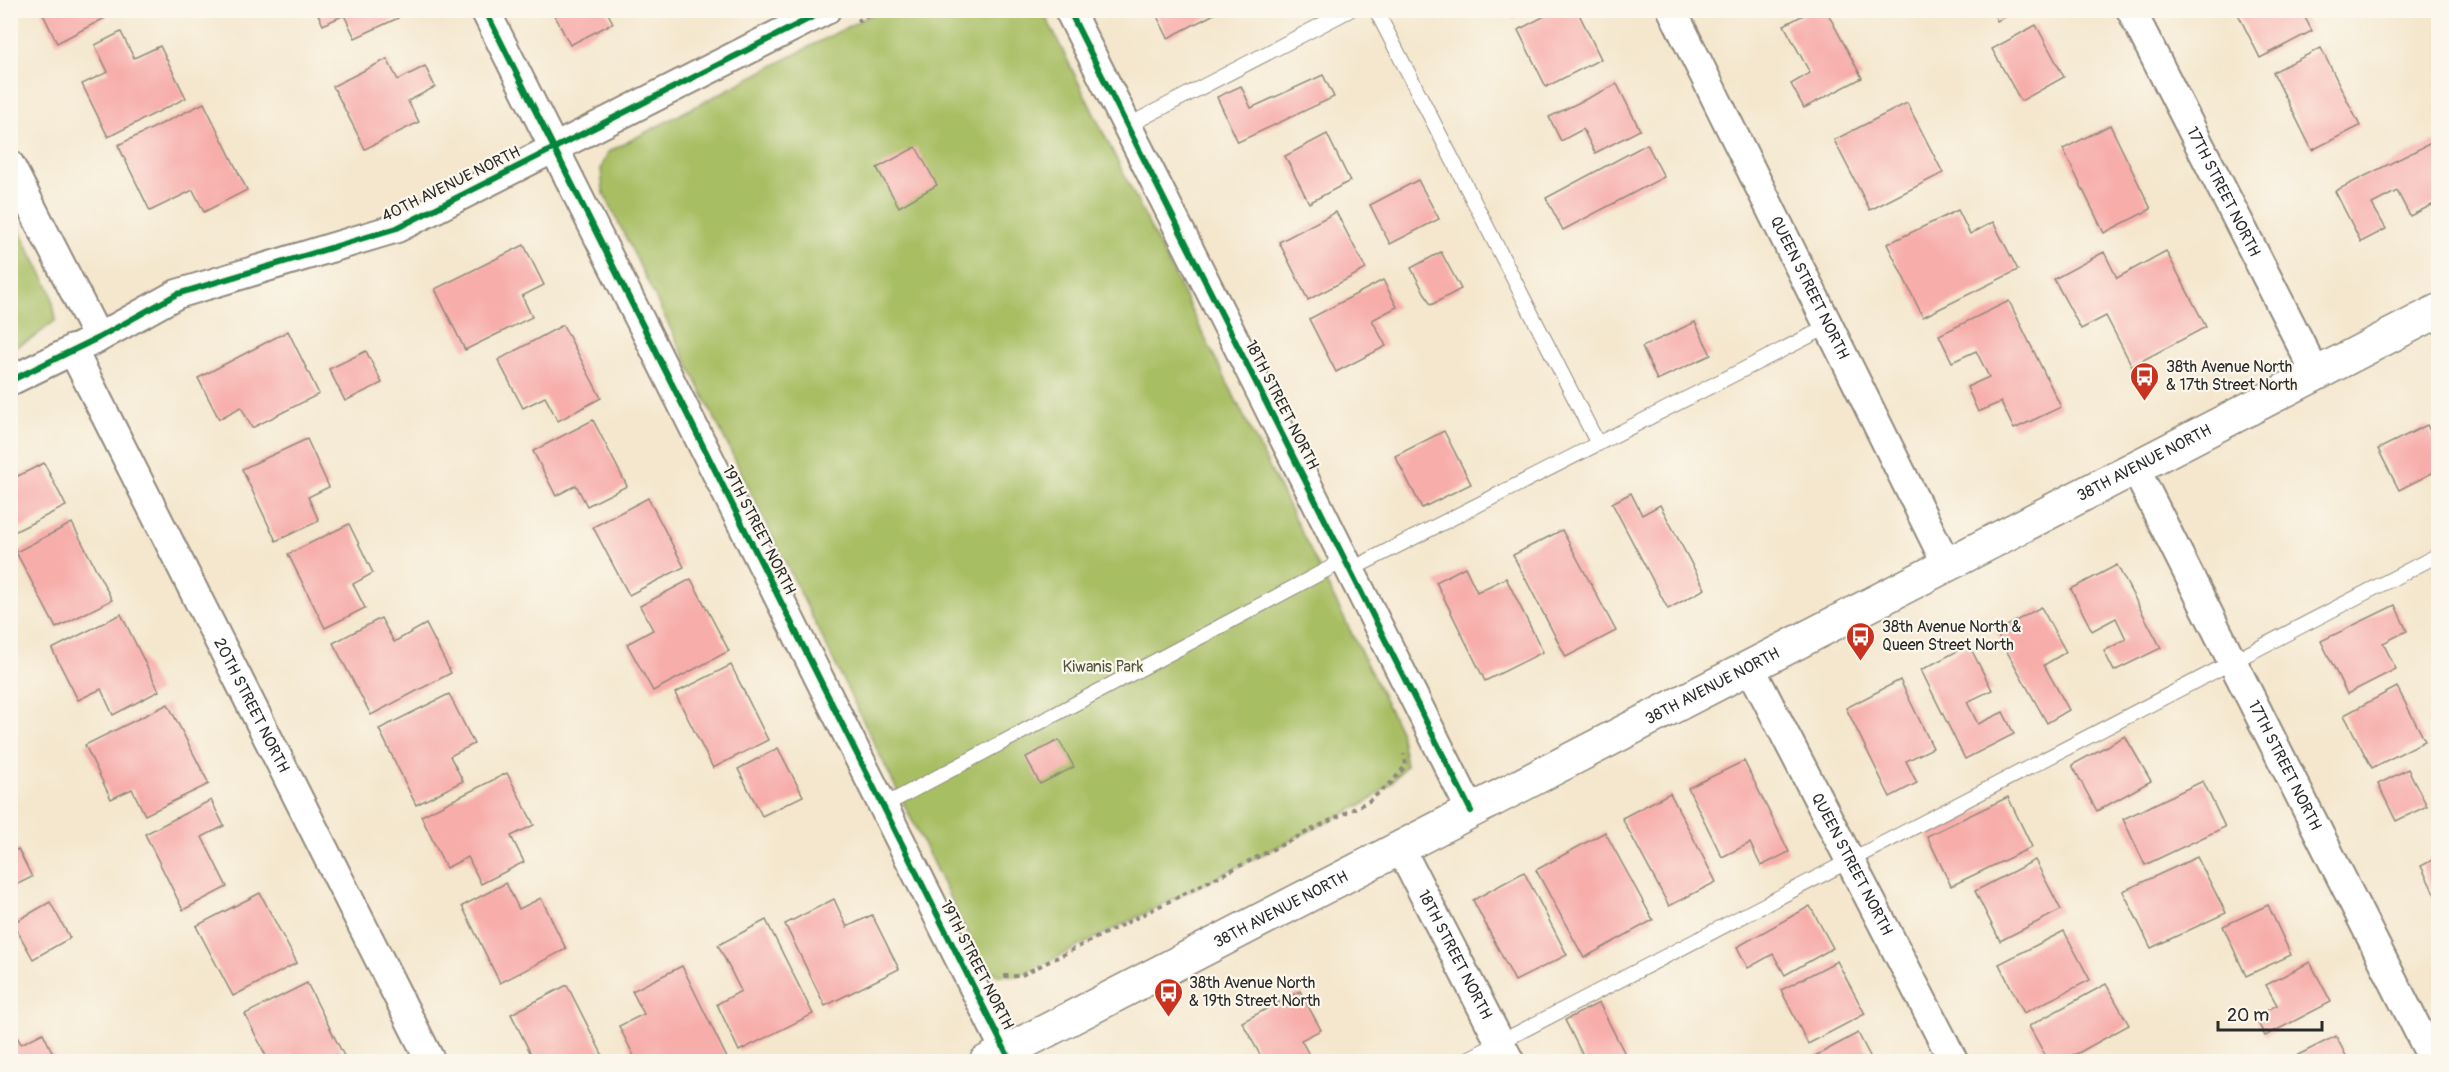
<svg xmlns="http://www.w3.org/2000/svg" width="2449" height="1072" font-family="Pangolin,sans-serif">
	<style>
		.green { fill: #a8be63; stroke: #6a7447; stroke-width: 1.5 }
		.building { fill: #f7aeab }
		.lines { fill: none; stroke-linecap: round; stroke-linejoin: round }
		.service-casing { stroke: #90897c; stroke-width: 16 }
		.minor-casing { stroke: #90897c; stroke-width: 32 }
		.secondary-casing { stroke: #90897c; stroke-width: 36 }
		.path { stroke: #90897c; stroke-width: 4; stroke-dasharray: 4.5 4.5; stroke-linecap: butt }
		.service { stroke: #fff; stroke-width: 14 }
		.minor { stroke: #fff; stroke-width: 28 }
		.secondary { stroke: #fff; stroke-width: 33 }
		.cycleway-casing { stroke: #fbf7ec; stroke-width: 10 }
		.cycleway { stroke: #00873e; stroke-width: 6 }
		.labels { text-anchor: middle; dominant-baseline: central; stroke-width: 4.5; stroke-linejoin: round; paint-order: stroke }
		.street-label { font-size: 16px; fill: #2b2b2b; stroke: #fbf7ec }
		.poi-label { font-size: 16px; fill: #2b2b2b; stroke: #fbf7ec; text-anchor: start }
		.park-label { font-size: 16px; fill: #50573c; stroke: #fbf7ec }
	</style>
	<rect width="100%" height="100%" fill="#fbf7ec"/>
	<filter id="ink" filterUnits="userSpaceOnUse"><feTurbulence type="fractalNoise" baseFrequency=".0167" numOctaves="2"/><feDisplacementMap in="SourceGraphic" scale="12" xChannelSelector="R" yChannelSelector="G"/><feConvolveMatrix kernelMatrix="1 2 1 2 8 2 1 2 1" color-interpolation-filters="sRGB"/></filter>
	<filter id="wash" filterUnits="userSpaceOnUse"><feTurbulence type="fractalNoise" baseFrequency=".008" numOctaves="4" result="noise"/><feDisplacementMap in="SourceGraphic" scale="24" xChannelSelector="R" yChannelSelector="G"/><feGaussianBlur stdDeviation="1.35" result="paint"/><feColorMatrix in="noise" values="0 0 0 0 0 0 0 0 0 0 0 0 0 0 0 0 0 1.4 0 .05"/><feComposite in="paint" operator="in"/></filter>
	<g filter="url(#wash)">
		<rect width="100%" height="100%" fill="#f4e7ce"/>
		<g class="green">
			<path d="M878,11H1043L1400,731L1406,765L1392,782L1369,801L1020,976L997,975L981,961L603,191L601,169L608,152Z"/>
			<path d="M10,212L51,292L56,320L33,338L11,349Z"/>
		</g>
		<g id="blocks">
			<g class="building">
				<path d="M41,10H103L107,17L57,43Z"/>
				<path d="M316,10H395L398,18L355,38L344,15L323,25Z"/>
				<path d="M552,10H606L613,23L570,45Z"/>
				<path d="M1158,10H1222L1168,38L1155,12Z"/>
				<path d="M1508,10H1527L1513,18Z"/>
				<path d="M1556,10H1577L1601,59L1546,87L1518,30Z"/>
				<path d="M1813,10H1826L1862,78L1804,108L1791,84L1810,73L1784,25Z"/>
				<path d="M1992,10H2018L1997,21Z"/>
				<path d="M2236,10H2301L2312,31L2260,58Z"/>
				<path d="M2036,25L2064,77L2021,101L1992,49Z"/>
				<path d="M121,32L134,58L160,46L186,98L108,137L82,84L108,72L95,45Z"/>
				<path d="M2321,48L2360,126L2312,150L2273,72Z"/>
				<path d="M387,59L398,80L425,66L435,87L408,101L419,122L365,149L333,86Z"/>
				<path d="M1323,75L1334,97L1238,142L1217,97L1241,86L1251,108Z"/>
				<path d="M1617,84L1640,130L1595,153L1583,129L1561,141L1549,117Z"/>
				<path d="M204,103L247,190L204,212L193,190L150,211L118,145Z"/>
				<path d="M1907,103L1943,173L1870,210L1834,140Z"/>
				<path d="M2110,125L2151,209L2104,233L2063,149Z"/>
				<path d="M1327,134L1350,181L1309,203L1285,156Z"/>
				<path d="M2435,141L2438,149V202L2410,216L2397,191L2372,204L2386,229L2361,242L2335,191Z"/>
				<path d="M1647,144L1664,177L1563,230L1546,198Z"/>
				<path d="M916,147L937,185L899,207L877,168Z"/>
				<path d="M1418,180L1439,219L1390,244L1370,205Z"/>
				<path d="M1958,210L1970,234L1993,222L2018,270L1923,317L1887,244Z"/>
				<path d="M1336,212L1366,269L1308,300L1279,242Z"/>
				<path d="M524,245L544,285L522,296L532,317L465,350L435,289Z"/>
				<path d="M2166,251L2206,327L2132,366L2106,316L2081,329L2054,279L2104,252L2117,278Z"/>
				<path d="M1441,252L1461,289L1431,305L1411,268Z"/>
				<path d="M1383,280L1397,307L1372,320L1386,346L1336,372L1309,319Z"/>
				<path d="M2009,301L2061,407L2014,429L2001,402L1978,412L1967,387L1989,377L1976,351L1952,362L1939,335Z"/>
				<path d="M1695,322L1711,355L1657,380L1642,347Z"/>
				<path d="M563,325L601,398L558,421L545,397L523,408L498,360Z"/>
				<path d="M288,331L319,394L252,428L241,407L219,419L198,378Z"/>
				<path d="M366,351L382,383L345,401L329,369Z"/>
				<path d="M593,420L627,486L587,506L576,485L556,496L533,451Z"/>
				<path d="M2427,425L2438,447V470L2399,490L2378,449Z"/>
				<path d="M1444,431L1471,484L1422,508L1395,456Z"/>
				<path d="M307,439L329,487L308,497L319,521L276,541L242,469Z"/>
				<path d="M10,459L18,476L44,463L66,506L10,534Z"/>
				<path d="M1631,493L1642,515L1660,505L1705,589L1668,609L1612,503Z"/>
				<path d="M648,498L684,567L629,595L593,527Z"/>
				<path d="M72,523L112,600L56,628L16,552Z"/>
				<path d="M349,524L373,573L353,584L365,608L325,628L288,554Z"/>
				<path d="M1562,530L1616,631L1566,657L1513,555Z"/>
				<path d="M2117,565L2161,648L2114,671L2104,651L2126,639L2116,618L2092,631L2071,589Z"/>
				<path d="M1465,567L1477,592L1506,578L1543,652L1485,681L1436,582Z"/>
				<path d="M691,579L729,651L653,691L627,644L653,630L640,606Z"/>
				<path d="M2395,605L2407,631L2383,643L2396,669L2347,694L2321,641Z"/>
				<path d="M2041,607L2066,652L2044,665L2069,710L2047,723L1996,632Z"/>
				<path d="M121,614L159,691L113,715L101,689L78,700L52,649Z"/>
				<path d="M381,618L394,642L426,624L451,673L371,715L333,643Z"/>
				<path d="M1969,645L1992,690L1967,702L1978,724L2003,712L2014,734L1965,759L1921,670Z"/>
				<path d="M731,665L768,740L713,768L675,693Z"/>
				<path d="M1900,680L1933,748L1906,761L1917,783L1890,797L1846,708Z"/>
				<path d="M2397,687L2425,741L2372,768L2344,715Z"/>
				<path d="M449,694L474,744L450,756L463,781L416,805L379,729Z"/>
				<path d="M168,704L209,784L145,815L132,789L111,799L85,745Z"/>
				<path d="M2125,736L2151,781L2097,811L2072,765Z"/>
				<path d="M1059,740L1074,767L1040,784L1026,757Z"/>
				<path d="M778,748L803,796L762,816L738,769Z"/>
				<path d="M1744,761L1789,852L1761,866L1750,843L1722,857L1688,788Z"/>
				<path d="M2408,769L2427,806L2396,821L2378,784Z"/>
				<path d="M507,773L534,825L511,836L524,862L481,884L468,857L446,868L421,816Z"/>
				<path d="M2203,781L2225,827L2145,865L2123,819Z"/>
				<path d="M1670,793L1716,882L1669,906L1622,818Z"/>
				<path d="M2008,797L2032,847L1951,886L1927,836Z"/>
				<path d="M211,800L224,826L202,837L227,887L183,910L145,834Z"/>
				<path d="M1605,832L1653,920L1584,958L1536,870Z"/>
				<path d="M18,849L32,877L10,888V853Z"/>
				<path d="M2197,857L2226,913L2151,948L2123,891Z"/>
				<path d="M2438,857V901L2421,866Z"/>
				<path d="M2035,860L2061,910L2000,941L1975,891Z"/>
				<path d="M1524,872L1567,955L1515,981L1473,900Z"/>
				<path d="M506,883L519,909L541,898L566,949L500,983L462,906Z"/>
				<path d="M260,893L297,963L233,996L196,926Z"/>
				<path d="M834,899L847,927L872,915L899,969L825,1006L785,924Z"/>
				<path d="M50,902L70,938L33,959L13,923Z"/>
				<path d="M2268,905L2291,955L2246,976L2223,926Z"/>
				<path d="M1810,906L1833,948L1785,975L1773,954L1748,968L1737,947Z"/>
				<path d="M766,920L813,1014L739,1051L717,1004L741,991L718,945Z"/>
				<path d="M2064,931L2090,980L2024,1013L1999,964Z"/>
				<path d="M1837,961L1865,1014L1808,1044L1781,990Z"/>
				<path d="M2310,962L2331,1002L2265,1036L2255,1017L2277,1005L2266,985Z"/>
				<path d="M682,966L727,1058L720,1062H637L619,1026L644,1014L632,991Z"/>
				<path d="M307,983L346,1060L294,1062L291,1055L278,1062H269L245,1014Z"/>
				<path d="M2106,984L2129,1025L2062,1062H2049L2029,1026Z"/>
				<path d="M567,985L606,1062H535L511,1014Z"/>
				<path d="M1300,991L1321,1030L1301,1040L1312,1060L1264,1062L1242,1022Z"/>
				<path d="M1599,1003L1627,1058L1620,1062H1586L1565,1020Z"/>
				<path d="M10,1024L21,1044L43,1033L55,1058L48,1062H10Z"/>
				<path d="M1858,1033L1873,1062H1804Z"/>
				<path d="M2336,1036L2349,1062H2284Z"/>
			</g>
		</g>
	</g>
	<g filter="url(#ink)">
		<use href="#blocks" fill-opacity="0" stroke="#90897c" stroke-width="1.5"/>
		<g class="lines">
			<defs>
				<g id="service">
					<path d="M1376,10L1598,444"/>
					<path d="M1127,126L1350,10"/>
					<path d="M1350,570L1829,326"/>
					<path d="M883,806L1345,560"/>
					<path d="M1462,1062L2438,555"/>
				</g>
				<g id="minor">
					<path d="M485,10L1011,1062"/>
					<path d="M1069,10L1471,811"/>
					<path id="s1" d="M1672,10L1947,565"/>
					<path id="s2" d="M2131,10L2316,374"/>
					<path d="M10,165L98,338"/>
					<path id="s3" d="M72,349L431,1062"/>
					<path d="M10,381L98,338L177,294L397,228L826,10"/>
					<path id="s4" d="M2135,468L2434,1062"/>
					<path id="s5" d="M1750,667L1954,1062"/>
					<path id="s6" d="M1400,848L1510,1062"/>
				</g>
				<g id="secondary">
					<path id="s7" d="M986,1062L2438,311"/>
				</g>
			</defs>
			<use href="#service" class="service-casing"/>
			<use href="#minor" class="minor-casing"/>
			<use href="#secondary" class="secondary-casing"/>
			<g class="path">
				<path d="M857,21L878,10"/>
				<path d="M1004,976H1020L1369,801L1392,782L1406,765L1404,754"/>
			</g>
			<use href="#service" class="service"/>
			<use href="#minor" class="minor"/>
			<use href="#secondary" class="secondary"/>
			<defs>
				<g id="cycleway">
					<path d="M485,10L1011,1062"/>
					<path d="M1069,10L1471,811"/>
					<path d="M10,381L98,338L177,294L397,228L826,10"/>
				</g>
			</defs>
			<use href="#cycleway" class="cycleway-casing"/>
			<use href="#cycleway" class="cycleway"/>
		</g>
	</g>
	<defs>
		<symbol id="bus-pin" viewBox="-11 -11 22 30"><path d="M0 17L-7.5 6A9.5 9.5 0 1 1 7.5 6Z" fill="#c8321e" stroke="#fbf7ec"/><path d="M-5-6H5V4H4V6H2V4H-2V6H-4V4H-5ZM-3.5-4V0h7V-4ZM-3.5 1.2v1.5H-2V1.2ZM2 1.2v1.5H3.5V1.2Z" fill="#fff"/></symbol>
	</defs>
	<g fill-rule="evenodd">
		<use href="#bus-pin" x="2128" y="360" width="33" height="45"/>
		<use href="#bus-pin" x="1844" y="620" width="33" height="45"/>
		<use href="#bus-pin" x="1152" y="976" width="33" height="45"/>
	</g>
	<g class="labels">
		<g class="street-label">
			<text transform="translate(451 184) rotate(-26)">40TH AVENUE NORTH</text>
			<text stroke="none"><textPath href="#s2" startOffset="204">17TH STREET NORTH</textPath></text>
			<text stroke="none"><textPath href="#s1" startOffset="310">QUEEN STREET NORTH</textPath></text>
			<text transform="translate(1282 405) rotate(63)">18TH STREET NORTH</text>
			<text stroke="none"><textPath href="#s7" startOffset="1304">38TH AVENUE NORTH</textPath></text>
			<text transform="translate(759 530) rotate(63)">19TH STREET NORTH</text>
			<text stroke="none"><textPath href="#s7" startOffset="818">38TH AVENUE NORTH</textPath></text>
			<text stroke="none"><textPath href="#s3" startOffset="399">20TH STREET NORTH</textPath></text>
			<text stroke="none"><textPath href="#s4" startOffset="333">17TH STREET NORTH</textPath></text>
			<text stroke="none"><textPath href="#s5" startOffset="222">QUEEN STREET NORTH</textPath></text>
			<text stroke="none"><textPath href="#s7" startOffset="332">38TH AVENUE NORTH</textPath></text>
			<text stroke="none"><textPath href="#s6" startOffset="120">18TH STREET NORTH</textPath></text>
			<text transform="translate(977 965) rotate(63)">19TH STREET NORTH</text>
		</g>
		<g class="poi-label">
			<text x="2166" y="367">38th Avenue North<tspan x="2166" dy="18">&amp; 17th Street North</tspan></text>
			<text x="1882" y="627">38th Avenue North &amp;<tspan x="1882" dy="18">Queen Street North</tspan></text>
			<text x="1189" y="983">38th Avenue North<tspan x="1189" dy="18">&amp; 19th Street North</tspan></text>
		</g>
		<g class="park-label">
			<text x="1103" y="667">Kiwanis Park</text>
		</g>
	</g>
	<rect width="2449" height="1072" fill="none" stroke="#fbf7ec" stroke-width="36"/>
	<path d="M2218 1021v9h104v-9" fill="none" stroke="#2b2b2b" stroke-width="3"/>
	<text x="2227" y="1021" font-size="18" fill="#2b2b2b" stroke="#fbf7ec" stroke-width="4.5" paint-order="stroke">20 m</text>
</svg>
